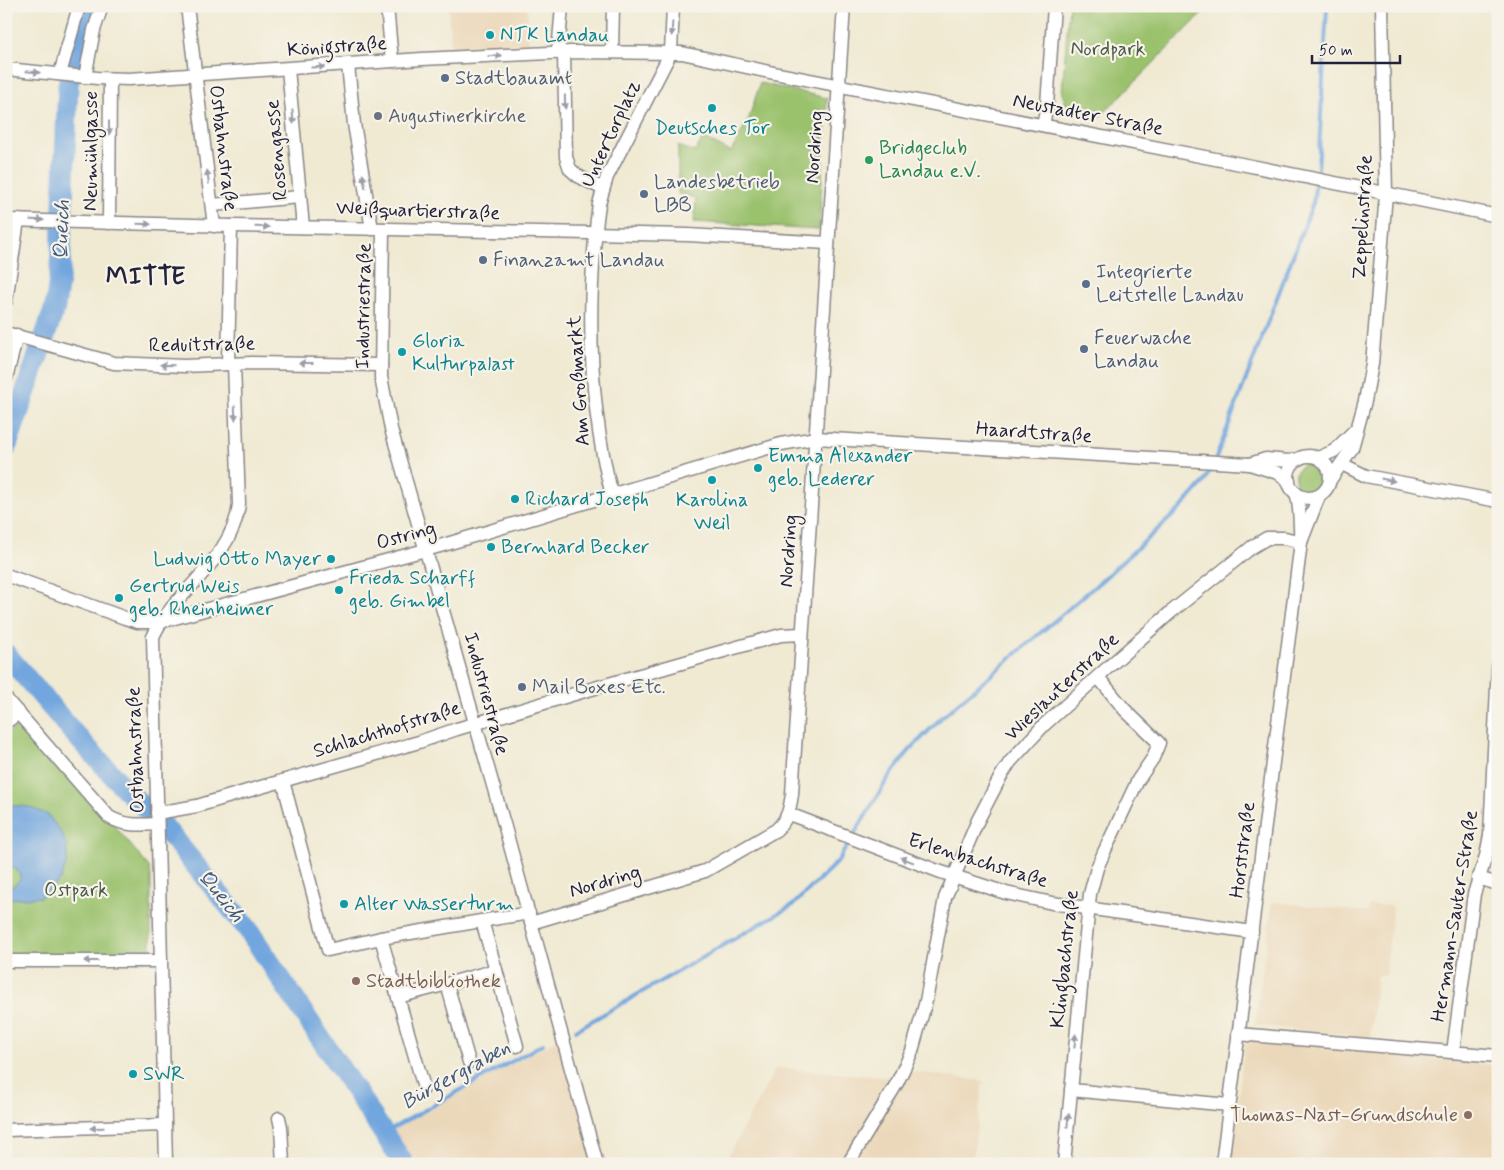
<svg xmlns="http://www.w3.org/2000/svg" width="1504" height="1170" font-family="Mynerve,sans-serif">
	<style>
		.built { fill: #ebd8ba }
		.green { fill: #9ac16c; stroke: #5e7254 }
		.water { fill: #72a6de; stroke: #4a648c }
		.lines { fill: none; stroke-linecap: round; stroke-linejoin: round }
		.stream { stroke: #72a6de; stroke-width: 4 }
		.river { stroke: #72a6de; stroke-width: 21 }
		.street-casing { stroke: #898687; stroke-width: 15 }
		.street { stroke: #fff; stroke-width: 12 }
		.oneway { fill: #9c9ca7 }
		.culture-dot { fill: #0f9aa8; stroke: #f7f3e8; stroke-width: 2 }
		.service-dot { fill: #5c6f8a; stroke: #f7f3e8; stroke-width: 2 }
		.worship-dot { fill: #6b7280; stroke: #f7f3e8; stroke-width: 2 }
		.leisure-dot { fill: #2e9e5b; stroke: #f7f3e8; stroke-width: 2 }
		.education-dot { fill: #8d6e63; stroke: #f7f3e8; stroke-width: 2 }
		.labels { text-anchor: middle; dominant-baseline: central; stroke-width: 4.5; stroke-linejoin: round; paint-order: stroke }
		.culture-label { font-size: 20px; fill: #0d838f; stroke: #f7f3e8; text-anchor: start }
		.street-label { font-size: 20px; fill: #22223b; stroke: #f7f3e8 }
		.park-label { font-size: 20px; fill: #4c5a4c; stroke: #f7f3e8 }
		.service-label { font-size: 20px; fill: #4e5e75; stroke: #f7f3e8; text-anchor: start }
		.worship-label { font-size: 20px; fill: #5b616d; stroke: #f7f3e8; text-anchor: start }
		.leisure-label { font-size: 20px; fill: #27864d; stroke: #f7f3e8; text-anchor: start }
		.education-label { font-size: 20px; fill: #785e54; stroke: #f7f3e8; text-anchor: start }
		.water-label { font-size: 21px; font-style: italic; fill: #42577c; stroke: #f7f3e8 }
		.district-label { font-size: 25px; font-weight: bold; letter-spacing: 1px; fill: #22223b; stroke: #f7f3e8 }
	</style>
	<rect width="100%" height="100%" fill="#f7f3e8"/>
	<filter id="ink" filterUnits="userSpaceOnUse"><feTurbulence type="fractalNoise" baseFrequency=".02" numOctaves="2"/><feDisplacementMap in="SourceGraphic" scale="10" xChannelSelector="R" yChannelSelector="G"/><feConvolveMatrix kernelMatrix="1 2 1 2 8 2 1 2 1" color-interpolation-filters="sRGB"/></filter>
	<filter id="wash" filterUnits="userSpaceOnUse"><feTurbulence type="fractalNoise" baseFrequency=".0096" numOctaves="4" result="noise"/><feDisplacementMap in="SourceGraphic" scale="20" xChannelSelector="R" yChannelSelector="G"/><feGaussianBlur stdDeviation="1.12" result="paint"/><feColorMatrix in="noise" values="0 0 0 0 0 0 0 0 0 0 0 0 0 0 0 0 0 1.4 0 .05"/><feComposite in="paint" operator="in"/></filter>
	<g filter="url(#wash)">
		<rect width="100%" height="100%" fill="#f0ead3"/>
		<g class="built">
			<path d="M448,6H527L529,43L451,47Z"/>
			<path d="M1272,902L1368,912L1369,905L1393,906L1385,976L1377,975L1370,1038L1255,1025Z"/>
			<path d="M560,1038L594,1164H406L387,1134Z"/>
			<path d="M1245,1039L1498,1066V1164L1231,1163Z"/>
			<path d="M776,1068L883,1077L916,1072L983,1081L972,1164H690L728,1156Z"/>
		</g>
		<g class="green">
			<path d="M1069,6H1208L1206,10L1100,117L1068,112L1062,92Z"/>
			<path d="M760,83L827,98L819,230L694,222L696,198L678,194V146L695,152L703,138L731,152L749,118Z"/>
			<circle cx="1310" cy="478" r="15"/>
			<path d="M27,721L149,867L151,875V960L6,959L7,733Z"/>
		</g>
		<path class="water" d="M6,805L30,807L48,815L61,832L67,846V862L60,880L48,891L40,897L6,899V888L14,886L21,878L17,870L6,865Z"/>
		<g class="lines">
			<g class="stream">
				<path d="M1318,169L1327,6"/>
				<path d="M1216,458L1313,203L1316,181"/>
				<path d="M576,1030L793,905L838,861L887,780L909,751L942,717L1100,582L1180,509L1204,482L1213,465"/>
				<path d="M384,1133L543,1044"/>
			</g>
			<g class="river">
				<path d="M6,448L55,307L60,273L68,86L74,53L88,6"/>
				<path d="M6,654L71,730L130,794L159,821L247,928L404,1164"/>
			</g>
		</g>
	</g>
	<g filter="url(#ink)">
		<g class="lines">
			<defs>
				<g id="street">
					<path d="M187,6L214,226"/>
					<path d="M387,6L392,61"/>
					<path d="M612,52L613,6"/>
					<path d="M558,53L562,6"/>
					<path d="M564,53L566,157L570,169L578,176L603,189"/>
					<path d="M348,65L354,124L372,229"/>
					<path d="M6,69L97,78L129,79L422,59L571,52L682,53L774,73L1241,164L1498,216"/>
					<path d="M288,69L303,227"/>
					<path d="M60,74L79,6"/>
					<path d="M85,77L94,30L102,6"/>
					<path d="M1043,125L1047,105L1054,6"/>
					<path d="M212,205L300,197"/>
					<path d="M6,220L231,226L688,235L828,243"/>
					<path d="M109,223L110,79"/>
					<path d="M383,229L381,377L391,429L506,831L597,1164"/>
					<path d="M6,301L18,220"/>
					<path d="M6,333L114,363L184,366L252,363L381,365"/>
					<path d="M228,364L231,226"/>
					<path d="M6,379L17,335"/>
					<circle cx="1309" cy="477" r="21"/>
					<path d="M1318,458L1334,451L1357,428"/>
					<path d="M1250,464L1266,459L1289,461L1299,459"/>
					<path d="M1342,464L1366,476L1498,501"/>
					<path d="M1330,480L1352,448L1365,401L1372,364L1386,194L1382,6"/>
					<path d="M612,495C589,406 587,310 597,219L599,204L607,177L671,52L673,6"/>
					<path d="M1301,542L1319,496"/>
					<path d="M6,575L125,618L138,622H160L440,546L781,444L816,438L1250,464L1278,473L1289,481"/>
					<path d="M6,699L109,817C124,826 140,825 157,824"/>
					<path d="M6,722L19,713"/>
					<path d="M283,781L328,950L381,938L424,1088"/>
					<path d="M157,813L197,806L254,789L419,742L457,729L588,690L720,652L781,635L802,634"/>
					<path d="M789,814L938,871L1006,893L1052,903L1252,932"/>
					<path d="M1478,878L1498,884"/>
					<path d="M482,921L496,970"/>
					<path d="M531,923L705,871L776,830C788,819 790,809 792,794L844,6"/>
					<path d="M381,938L529,913"/>
					<path d="M6,961H161"/>
					<path d="M447,984L496,970L517,1046"/>
					<path d="M398,997L447,984L469,1062"/>
					<path d="M1238,1034L1498,1056"/>
					<path d="M1453,1052L1474,894L1486,856L1490,835L1498,666"/>
					<path d="M1071,1090L1229,1105"/>
					<path d="M279,1118L281,1127L283,1164"/>
					<path d="M6,1130L165,1125"/>
					<path d="M166,1164L153,637C158,624 166,615 174,605C200,575 235,545 239,504L234,364"/>
					<path d="M848,1164L897,1083L912,1051L926,1001L945,898L978,820L1001,776L1010,762L1044,725L1104,671L1171,612L1252,547L1267,538H1285L1301,542"/>
					<path d="M1064,1164L1090,894L1097,868L1105,850L1138,780L1153,758L1159,743L1125,710L1098,677"/>
					<path d="M1222,1164L1301,542C1299,527 1301,506 1296,493"/>
				</g>
			</defs>
			<use href="#street" class="street-casing"/>
			<use href="#street" class="street"/>
		</g>
		<defs><path id="oneway-solid" d="M-6-.8H1V-3.2L6.5 0L1 3.2V.8H-6Z" transform="scale(1.25)"/></defs>
		<g class="oneway">
			<use href="#oneway-solid" transform="translate(672 29) rotate(93)"/>
			<use href="#oneway-solid" transform="translate(495 56) rotate(-2)"/>
			<use href="#oneway-solid" transform="translate(318 67) rotate(-4)"/>
			<use href="#oneway-solid" transform="translate(33 72) rotate(5)"/>
			<use href="#oneway-solid" transform="translate(565 102) rotate(89)"/>
			<use href="#oneway-solid" transform="translate(293 117) rotate(85)"/>
			<use href="#oneway-solid" transform="translate(109 128) rotate(90)"/>
			<use href="#oneway-solid" transform="translate(208 177) rotate(-97)"/>
			<use href="#oneway-solid" transform="translate(364 181) rotate(-101)"/>
			<use href="#oneway-solid" transform="translate(37 220) rotate(1)"/>
			<use href="#oneway-solid" transform="translate(144 224) rotate(1)"/>
			<use href="#oneway-solid" transform="translate(262 227) rotate(1)"/>
			<use href="#oneway-solid" transform="translate(306 363) rotate(-180)"/>
			<use href="#oneway-solid" transform="translate(167 365) rotate(-178)"/>
			<use href="#oneway-solid" transform="translate(235 413) rotate(88)"/>
			<use href="#oneway-solid" transform="translate(1388 480) rotate(11)"/>
			<use href="#oneway-solid" transform="translate(907 860) rotate(-159)"/>
			<use href="#oneway-solid" transform="translate(91 961) rotate(180)"/>
			<use href="#oneway-solid" transform="translate(1075 1041) rotate(-85)"/>
			<use href="#oneway-solid" transform="translate(1068 1120) rotate(-85)"/>
			<use href="#oneway-solid" transform="translate(97 1128) rotate(178)"/>
		</g>
	</g>
	<g class="culture-dot">
		<circle cx="490" cy="35" r="5"/>
		<circle cx="712" cy="108" r="5"/>
		<circle cx="402" cy="352" r="5"/>
		<circle cx="758" cy="468" r="5"/>
		<circle cx="712" cy="480" r="5"/>
		<circle cx="515" cy="499" r="5"/>
		<circle cx="491" cy="547" r="5"/>
		<circle cx="331" cy="559" r="5"/>
		<circle cx="339" cy="590" r="5"/>
		<circle cx="119" cy="598" r="5"/>
		<circle cx="344" cy="904" r="5"/>
		<circle cx="133" cy="1074" r="5"/>
	</g>
	<g class="service-dot">
		<circle cx="445" cy="78" r="5"/>
		<circle cx="644" cy="194" r="5"/>
		<circle cx="483" cy="260" r="5"/>
		<circle cx="1086" cy="284" r="5"/>
		<circle cx="1084" cy="349" r="5"/>
		<circle cx="522" cy="687" r="5"/>
	</g>
	<circle class="worship-dot" cx="378" cy="116" r="5"/>
	<circle class="leisure-dot" cx="869" cy="160" r="5"/>
	<g class="education-dot">
		<circle cx="356" cy="981" r="5"/>
		<circle cx="1468" cy="1115" r="5"/>
	</g>
	<g class="labels">
		<g class="culture-label">
			<text x="500" y="35">NTK Landau</text>
			<text x="712" y="128" text-anchor="middle">Deutsches Tor</text>
			<text x="412" y="341">Gloria<tspan x="412" dy="23">Kulturpalast</tspan></text>
			<text x="768" y="456">Emma Alexander<tspan x="768" dy="23">geb. Lederer</tspan></text>
			<text x="525" y="499">Richard Joseph</text>
			<text x="712" y="500" text-anchor="middle">Karolina<tspan x="712" dy="23">Weil</tspan></text>
			<text x="501" y="547">Bernhard Becker</text>
			<text x="321" y="559" text-anchor="end">Ludwig Otto Mayer</text>
			<text x="349" y="578">Frieda Scharff<tspan x="349" dy="23">geb. Gimbel</tspan></text>
			<text x="129" y="586">Gertrud Weis<tspan x="129" dy="23">geb. Rheinheimer</tspan></text>
			<text x="354" y="904">Alter Wasserturm</text>
			<text x="143" y="1074">SWR</text>
		</g>
		<g class="street-label">
			<text transform="translate(337 47) rotate(-4)">Königstraße</text>
			<text transform="translate(1088 115) rotate(11)">Neustadter Straße</text>
			<text transform="translate(611 134) rotate(-65)">Untertorplatz</text>
			<text transform="translate(815 147) rotate(-86)">Nordring</text>
			<text transform="translate(223 148) rotate(83)">Ostbahnstraße</text>
			<text transform="translate(277 150) rotate(-95)">Rosengasse</text>
			<text transform="translate(91 151) rotate(-90)">Neumühlgasse</text>
			<text transform="translate(418 211) rotate(2)">Weißquartierstraße</text>
			<text transform="translate(1363 217) rotate(-87)">Zeppelinstraße</text>
			<text transform="translate(364 306) rotate(-89)">Industriestraße</text>
			<text transform="translate(202 345) rotate(-1)">Reduitstraße</text>
			<text transform="translate(579 381) rotate(-94)">Am Großmarkt</text>
			<text transform="translate(1034 433) rotate(4)">Haardtstraße</text>
			<text transform="translate(406 536) rotate(-15)">Ostring</text>
			<text transform="translate(789 551) rotate(-86)">Nordring</text>
			<text transform="translate(1062 687) rotate(-43)">Wieslauterstraße</text>
			<text transform="translate(486 694) rotate(75)">Industriestraße</text>
			<text transform="translate(387 730) rotate(-17)">Schlachthofstraße</text>
			<text transform="translate(136 750) rotate(-92)">Ostbahnstraße</text>
			<text transform="translate(1243 850) rotate(-83)">Horststraße</text>
			<text transform="translate(978 861) rotate(17)">Erlenbachstraße</text>
			<text transform="translate(605 882) rotate(-16)">Nordring</text>
			<text transform="translate(1455 916) rotate(-81)">Hermann-Sauter-Straße</text>
			<text transform="translate(1065 959) rotate(-84)">Klingbachstraße</text>
		</g>
		<g class="park-label">
			<text x="1108" y="49">Nordpark</text>
			<text x="76" y="890">Ostpark</text>
		</g>
		<g class="service-label">
			<text x="455" y="78">Stadtbauamt</text>
			<text x="654" y="182">Landesbetrieb<tspan x="654" dy="23">LBB</tspan></text>
			<text x="493" y="260">Finanzamt Landau</text>
			<text x="1096" y="272">Integrierte<tspan x="1096" dy="23">Leitstelle Landau</tspan></text>
			<text x="1094" y="338">Feuerwache<tspan x="1094" dy="23">Landau</tspan></text>
			<text x="532" y="687">Mail Boxes Etc.</text>
		</g>
		<g class="worship-label">
			<text x="388" y="116">Augustinerkirche</text>
		</g>
		<g class="leisure-label">
			<text x="879" y="148">Bridgeclub<tspan x="879" dy="23">Landau e.V.</tspan></text>
		</g>
		<g class="education-label">
			<text x="366" y="981">Stadtbibliothek</text>
			<text x="1458" y="1115" text-anchor="end">Thomas-Nast-Grundschule</text>
		</g>
		<g class="water-label">
			<text transform="translate(62 230) rotate(-88)">Queich</text>
			<text transform="translate(221 896) rotate(51)">Queich</text>
			<text transform="translate(456 1075) rotate(-29)">Bürgergraben</text>
		</g>
		<g class="district-label">
			<text x="146" y="277">MITTE</text>
		</g>
	</g>
	<rect width="1504" height="1170" fill="none" stroke="#f7f3e8" stroke-width="25"/>
	<path d="M1312 55v8h88v-8" fill="none" stroke="#22223b" stroke-width="2.5"/>
	<text x="1319" y="55" font-size="15" fill="#22223b" stroke="#f7f3e8" stroke-width="4" paint-order="stroke">50 m</text>
</svg>
